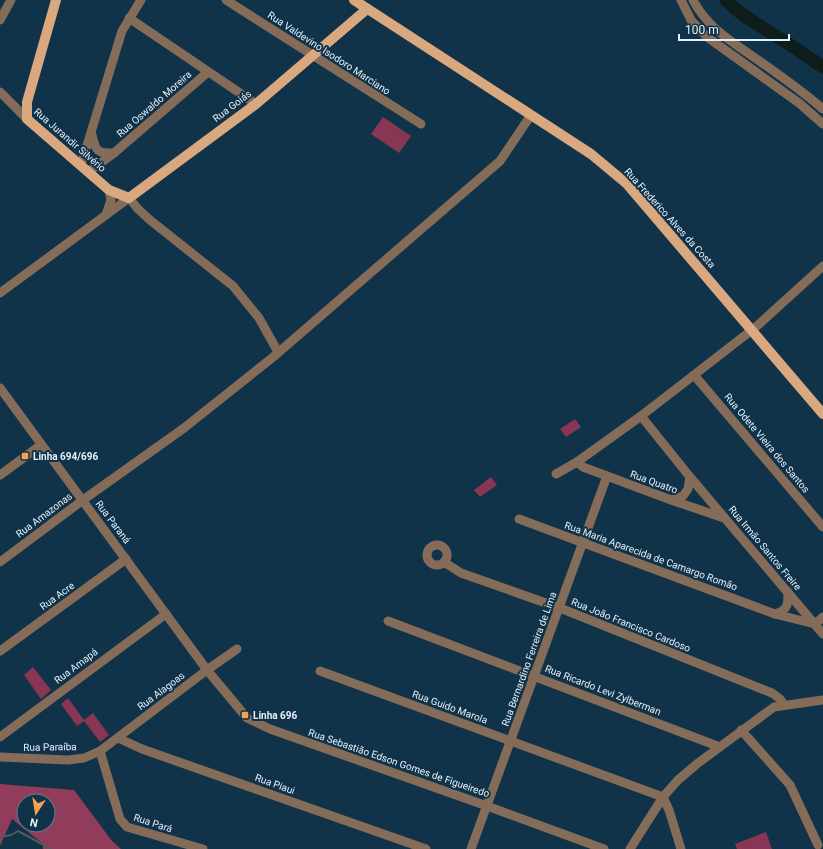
<svg xmlns="http://www.w3.org/2000/svg" width="823" height="849" font-family="Roboto,sans-serif">
	<style>
		.green { fill: #893654 }
		.forest { fill: #913c5a; fill-rule: evenodd }
		.lines { fill: none; stroke-linecap: round; stroke-linejoin: round }
		.stream { stroke: #4e5d5d; stroke-width: 2 }
		.river { stroke: #0d1e1a; stroke-width: 13 }
		.minor { stroke: #846c59; stroke-width: 9 }
		.major { stroke: #daa87f; stroke-width: 10 }
		.poi-dot { fill: #f9a04d; stroke: #103349; stroke-width: 1.5 }
		.labels { text-anchor: middle; dominant-baseline: central; stroke-width: 4; stroke-linejoin: round; paint-order: stroke }
		.street-label { font-size: 10px; fill: #e4f0fa; stroke: #103349 }
		.poi-label { font-size: 10px; font-weight: bold; fill: #e4f0fa; stroke: #103349; text-anchor: start }
	</style>
	<rect width="100%" height="100%" fill="#103349"/>
	<g class="green">
		<path d="M383,117L411,136L399,153L371,134Z"/>
		<path d="M575,419L581,427L566,437L560,429Z"/>
		<path d="M491,477L497,485L480,497L474,490Z"/>
		<path d="M33,667L51,690L41,699L24,675Z"/>
		<path d="M68,698L84,720L93,713L109,735L100,742L84,721L77,726L61,704Z"/>
		<path d="M766,832L772,849H737L735,844Z"/>
	</g>
	<path class="forest" d="M0,784L74,790L112,841L121,849H43V844L12,819L0,846ZM24,801H48V825H24Z"/>
	<g class="lines">
		<path class="stream" d="M0,837L11,835L18,831L51,849"/>
		<path class="river" d="M726,0C742,17 760,25 779,38C794,47 808,57 823,67"/>
		<g class="minor">
			<path d="M226,0L421,124"/>
			<path d="M681,0L691,20L707,37L799,103L823,124"/>
			<path d="M693,0C708,29 733,42 758,60C781,76 802,91 823,109"/>
			<path d="M129,18L256,104"/>
			<path d="M0,20L11,0"/>
			<path d="M0,92L27,119"/>
			<path d="M92,135C96,152 97,153 114,153"/>
			<path d="M81,165L122,31L141,0"/>
			<path d="M88,172L114,153L208,72"/>
			<path d="M106,215L111,200L109,190"/>
			<path d="M0,293L129,198L138,209L150,220L233,286L259,318L278,352"/>
			<path d="M694,375L823,527"/>
			<path d="M0,388L207,670L247,718L270,729L487,806L604,849"/>
			<path d="M641,416L690,477L823,634"/>
			<path d="M577,462L583,467L671,500L724,518"/>
			<path d="M556,474L577,462L641,416L694,375L757,326L823,266"/>
			<path d="M0,475L41,445"/>
			<path d="M671,500L683,496L688,489L690,477"/>
			<path d="M519,519L775,614L815,624L823,617"/>
			<circle cx="437" cy="555" r="10"/>
			<path d="M0,562L83,500L184,428L272,358L500,161L531,115"/>
			<path d="M444,562L461,573L560,608L772,693L780,699L784,705"/>
			<path d="M775,614C788,610 788,605 788,592"/>
			<path d="M388,621L720,747"/>
			<path d="M0,651L126,559"/>
			<path d="M320,671L663,797L669,810L681,849"/>
			<path d="M741,730L790,785L818,845"/>
			<path d="M0,737L166,614"/>
			<path d="M118,738L142,749L426,849"/>
			<path d="M100,751L120,819L127,827L203,849"/>
			<path d="M0,757L68,760L84,758L100,751L207,670L237,649"/>
			<path d="M471,849L607,476"/>
			<path d="M630,849L663,797L678,780L698,763L774,707L823,700"/>
		</g>
		<g class="major">
			<path d="M56,0L27,102V119L109,190L129,198L256,104L367,9"/>
			<path d="M354,0L591,154L627,184L823,414"/>
		</g>
	</g>
	<g class="poi-dot">
		<rect x="21" y="452" width="8" height="8" rx="2"/>
		<rect x="241" y="711" width="8" height="8" rx="2"/>
	</g>
	<g class="labels">
		<g class="street-label">
			<text transform="translate(329 53) rotate(33)">Rua Valdevino Isodoro Marciano</text>
			<text transform="translate(154 104) rotate(-41)">Rua Oswaldo Moreira</text>
			<text transform="translate(232 106) rotate(-37)">Rua Goiás</text>
			<text transform="translate(70 140) rotate(41)">Rua Jurandir Silvério</text>
			<text transform="translate(670 218) rotate(48)">Rua Frederico Alves da Costa</text>
			<text transform="translate(767 443) rotate(50)">Rua Odete Vieira dos Santos</text>
			<text transform="translate(654 482) rotate(20)">Rua Quatro</text>
			<text transform="translate(44 515) rotate(-37)">Rua Amazonas</text>
			<text transform="translate(113 522) rotate(53)">Rua Paraná</text>
			<text transform="translate(765 548) rotate(50)">Rua Irmão Santos Freire</text>
			<text transform="translate(651 556) rotate(20)">Rua Maria Aparecida de Camargo Romão</text>
			<text transform="translate(57 596) rotate(-36)">Rua Acre</text>
			<text transform="translate(631 625) rotate(22)">Rua João Francisco Cardoso</text>
			<text transform="translate(529 659) rotate(-70)">Rua Bernardino Ferreira de Lima</text>
			<text transform="translate(76 666) rotate(-37)">Rua Amapá</text>
			<text transform="translate(603 690) rotate(21)">Rua Ricardo Levi Zylberman</text>
			<text transform="translate(161 691) rotate(-37)">Rua Alagoas</text>
			<text transform="translate(450 707) rotate(20)">Rua Guido Marola</text>
			<text transform="translate(50 747) rotate(-1)">Rua Paraíba</text>
			<text transform="translate(399 763) rotate(19)">Rua Sebastião Edson Gomes de Figueiredo</text>
			<text transform="translate(275 784) rotate(20)">Rua Piaui</text>
			<text transform="translate(153 823) rotate(18)">Rua Pará</text>
		</g>
		<g class="poi-label">
			<text x="33" y="456">Linha 694/696</text>
			<text x="253" y="715">Linha 696</text>
		</g>
	</g>
	<g transform="translate(36 813) rotate(192)"><circle r="19" fill="#103349" stroke="#657f90"/>
	<path d="M0-3L7 15L0 10L-7 15Z" fill="#f9a04d"/>
	<text y="-6" font-size="11" font-weight="bold" text-anchor="middle" fill="#e4f0fa">N</text>
	</g>
	<path d="M679 34v6h110v-6" fill="none" stroke="#e4f0fa" stroke-width="2"/>
	<text x="685" y="34" font-size="12" fill="#e4f0fa" stroke="#103349" stroke-width="3" paint-order="stroke">100 m</text>
</svg>
